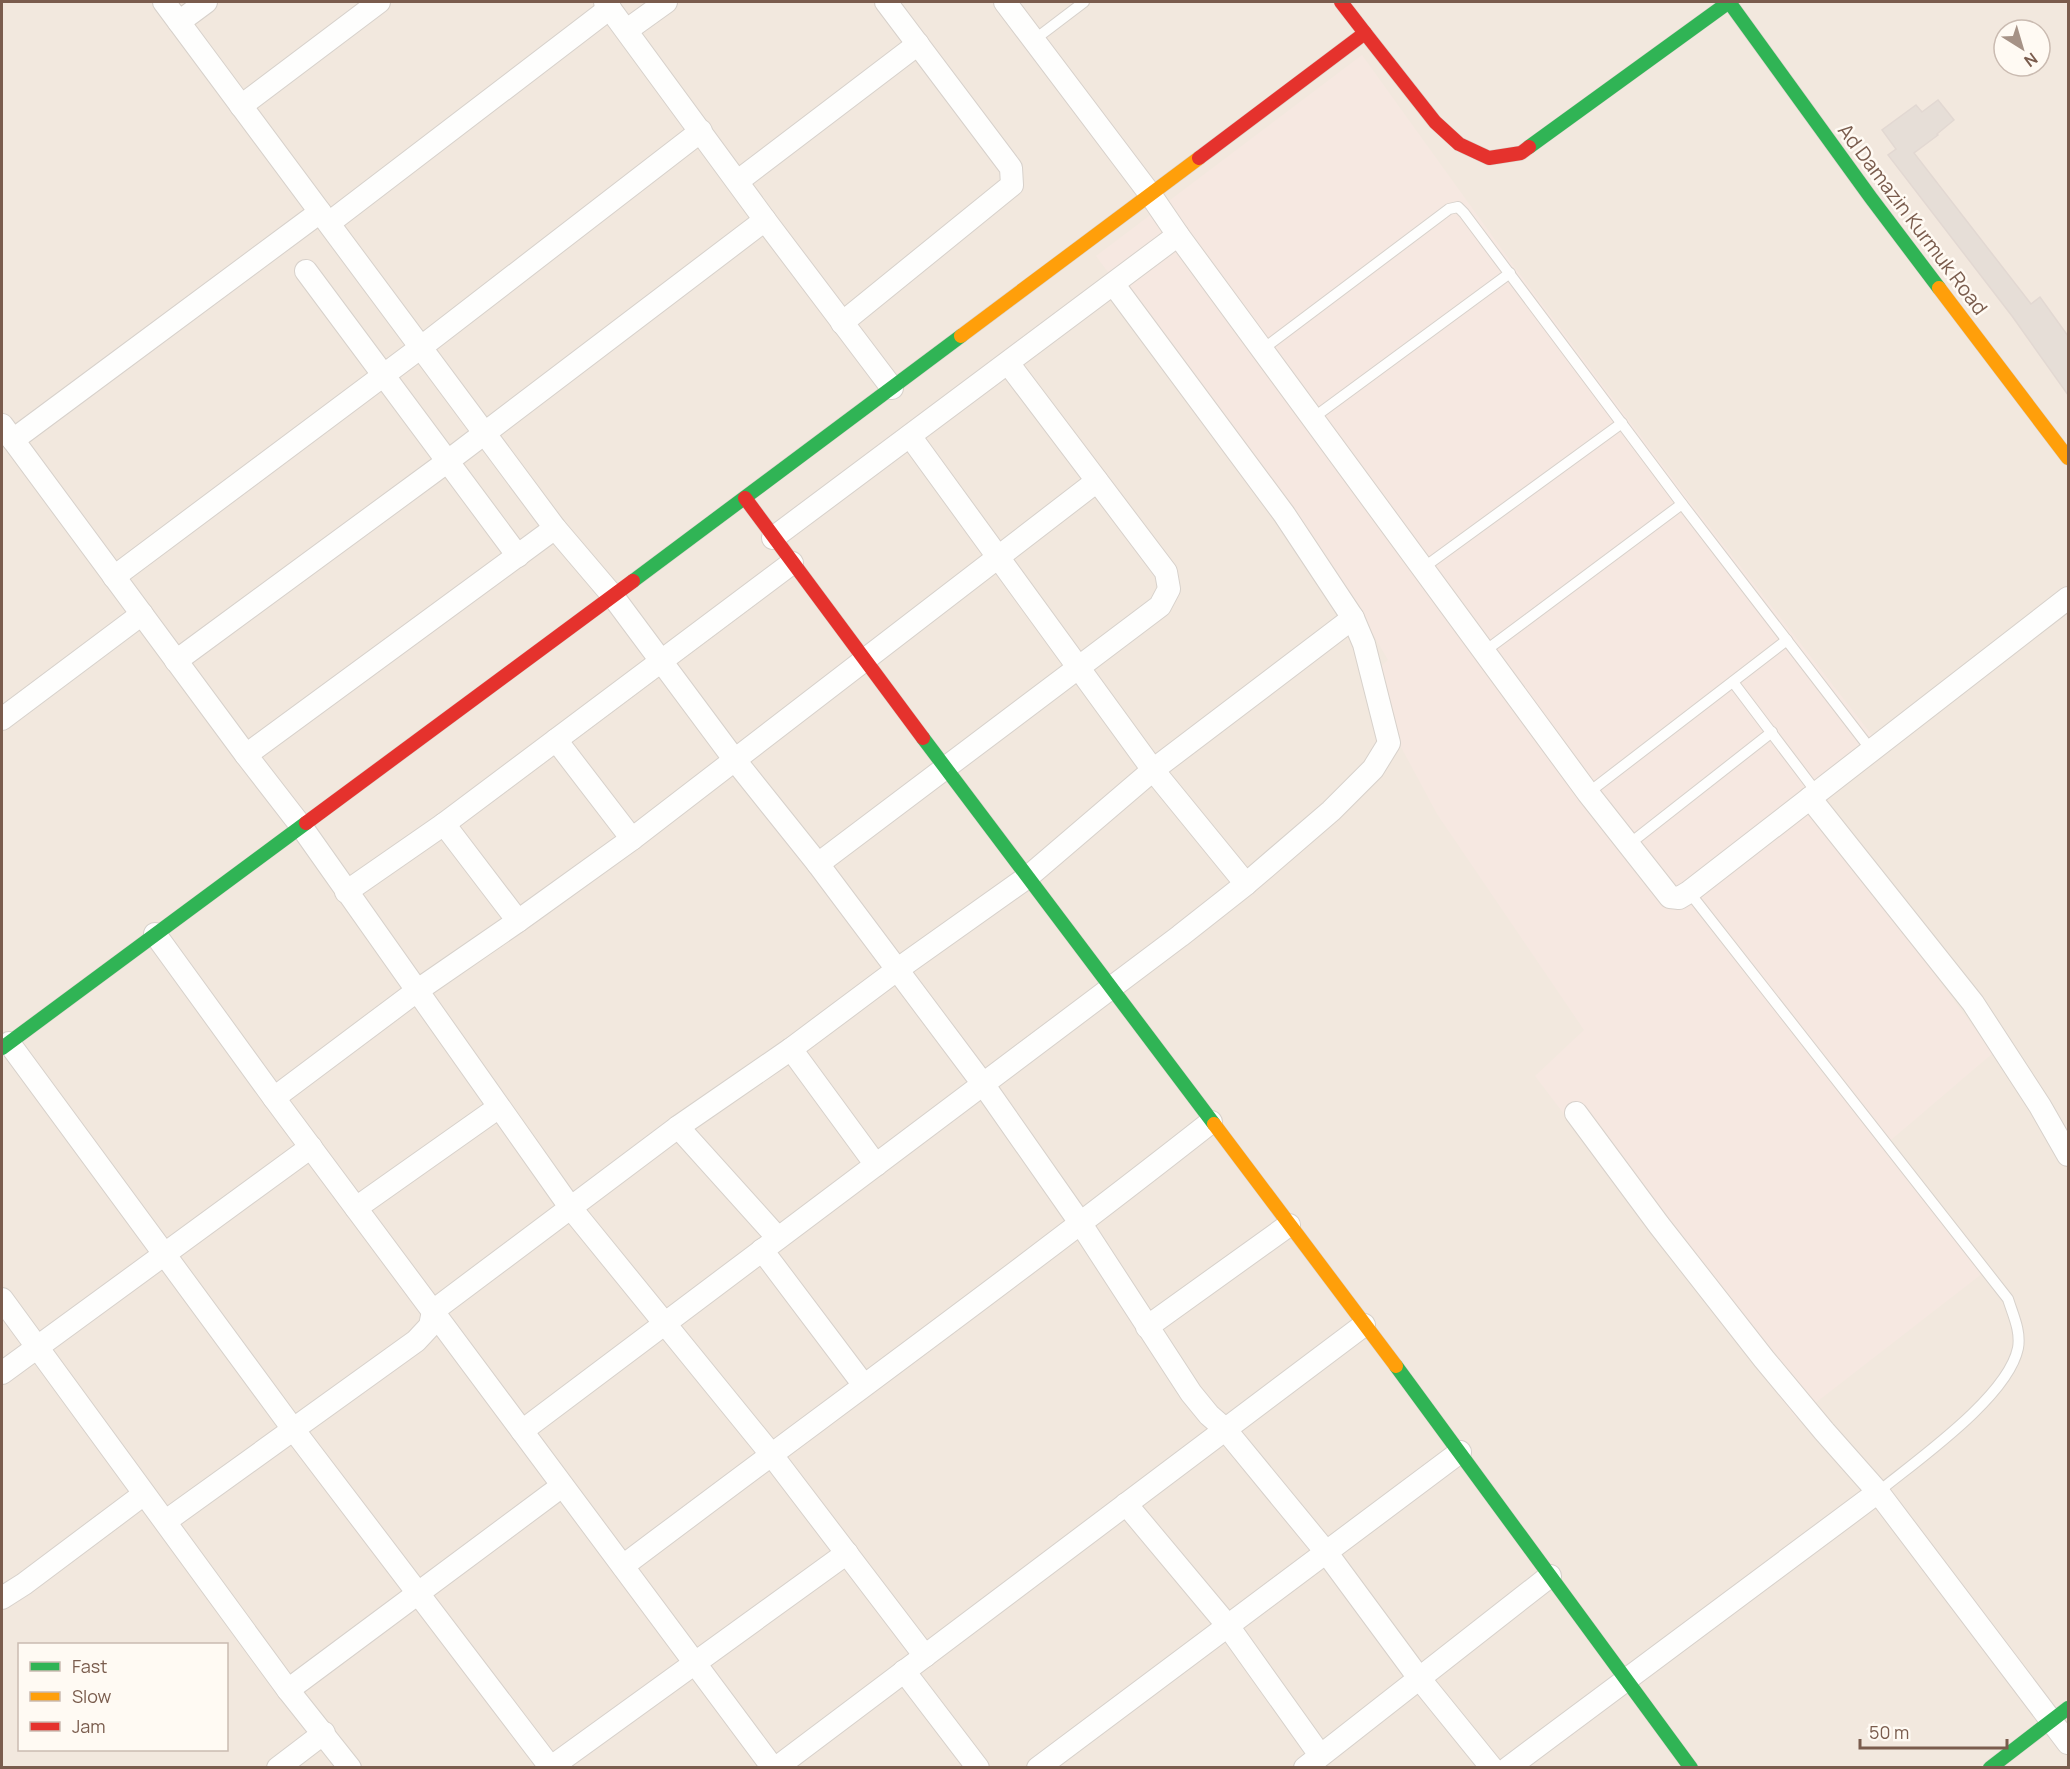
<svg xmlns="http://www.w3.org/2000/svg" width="2070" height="1769" font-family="Manrope,sans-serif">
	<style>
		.residential { fill: #f2e8de; fill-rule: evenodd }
		.commercial { fill: #f6e8e1 }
		.building { fill: #e6ded7; stroke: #e2d8d2; stroke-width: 1.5 }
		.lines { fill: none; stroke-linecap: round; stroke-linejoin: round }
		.lane-casing { stroke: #d7d1cb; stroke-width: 12 }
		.street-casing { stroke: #d7d1cb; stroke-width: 24 }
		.fast-casing { stroke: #d9d2cb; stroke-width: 15 }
		.slow-casing { stroke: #d9d2cb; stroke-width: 15 }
		.jam-casing { stroke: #d9d2cb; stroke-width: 15 }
		.lane { stroke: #fefefd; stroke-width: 10 }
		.street { stroke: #fefefd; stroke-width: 22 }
		.fast { stroke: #30b455; stroke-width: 14 }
		.slow { stroke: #ff9f0a; stroke-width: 14 }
		.jam { stroke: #e5322d; stroke-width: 14 }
		.labels { text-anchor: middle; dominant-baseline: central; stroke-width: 5; stroke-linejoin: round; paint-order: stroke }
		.street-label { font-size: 20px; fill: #7a5c4d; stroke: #fffaf3 }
	</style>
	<rect width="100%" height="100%" fill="#f9f5f0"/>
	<path class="residential" d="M2,2H2068V1767H2ZM2004,30H2040V66H2004ZM20,1644H226V1750H20Z"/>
	<path class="commercial" d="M1362,55L1516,269L1688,499L1874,738L1801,794L1993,1053L1891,1140L1983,1273L1796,1418L1535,1076L1584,1030L1437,814L1365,680L1388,660L1359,610L1096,256Z"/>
	<path class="building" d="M1938,100L1954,120L1937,134L1938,135L1914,153L2031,304L2040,297L2068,336V395L2012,316L1888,155L1896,149L1882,130L1916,105L1922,112Z"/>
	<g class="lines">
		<defs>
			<g id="lane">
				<path d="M1034,40L1084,2"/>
				<path d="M1263,349L1449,209L1458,207L1464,213L1682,504L1872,751"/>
				<path d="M1313,418L1510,273"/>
				<path d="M1423,568L1622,423"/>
				<path d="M1485,651L1682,504"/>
				<path d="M1733,682L1817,793"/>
				<path d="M1588,793L1787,640"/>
				<path d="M1628,845L1772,732"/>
				<path d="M1689,892L2008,1299C2013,1315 2021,1331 2018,1348C2008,1397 1917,1460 1878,1492"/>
			</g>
			<g id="street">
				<path d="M164,2L555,528L612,595L734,759L818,864L983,1084L1081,1224L1191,1393L1209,1415L1225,1429L1326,1552L1419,1678L1492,1768"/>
				<path d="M605,2L765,220L892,388"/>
				<path d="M1005,2L1150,194L1178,235L1588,793L1670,897L1679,898L1689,892L2068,598"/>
				<path d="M179,22L206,2"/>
				<path d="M627,30L666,2"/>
				<path d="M241,106L379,2"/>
				<path d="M738,181L918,44"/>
				<path d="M329,223L610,8"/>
				<path d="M306,271L518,556"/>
				<path d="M842,323L1012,185L1011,168L886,2"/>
				<path d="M2,425L246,755L301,826L570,1207L771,1454L925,1656"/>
				<path d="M910,436L1153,770L1246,884"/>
				<path d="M13,440L320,212"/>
				<path d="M773,538L1178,235"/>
				<path d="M114,577L420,348L701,131"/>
				<path d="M176,661L448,461L765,220"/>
				<path d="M2,719L142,614"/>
				<path d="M556,740L632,839"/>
				<path d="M246,755L555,528"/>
				<path d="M1810,798L1973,1003L2040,1106L2068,1155"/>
				<path d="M444,824L518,921"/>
				<path d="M818,864L1160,606L1169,589L1166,572L1008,363"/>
				<path d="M346,892L444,824L792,563"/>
				<path d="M155,934L274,1098L773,1768"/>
				<path d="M9,1043L293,1429L551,1768"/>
				<path d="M791,1049L876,1165"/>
				<path d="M274,1098L418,990L518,921L632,839L1097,481"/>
				<path d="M1576,1113L1659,1225L1764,1359L1824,1431L1878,1492L2068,1743"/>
				<path d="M678,1127L778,1238"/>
				<path d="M356,1208L499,1107"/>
				<path d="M762,1250L863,1384"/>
				<path d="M2,1299L288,1690L350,1768"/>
				<path d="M1147,1327L1289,1225"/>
				<path d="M2,1373L311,1147"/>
				<path d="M522,1431L1180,936L1246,884L1331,811L1373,769L1389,743L1364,644L1353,618L1284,514L1114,285"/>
				<path d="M1126,1504L1228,1626L1320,1755"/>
				<path d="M166,1521L416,1341L430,1326L433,1311L678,1127L791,1049L898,969L1029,876L1153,770L1353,618"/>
				<path d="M623,1566C819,1418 1018,1274 1211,1122"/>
				<path d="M2,1598L24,1584L144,1494"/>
				<path d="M904,1671L978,1768"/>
				<path d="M288,1690L562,1486"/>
				<path d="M278,1768L324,1733"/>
				<path d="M550,1768L847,1553"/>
				<path d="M776,1768L1364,1325"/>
				<path d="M1038,1768L1460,1452"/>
				<path d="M1305,1768L1550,1576"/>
				<path d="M1508,1768L1878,1492"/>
			</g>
			<g id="fast">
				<path d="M1729,2L1871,198L1939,288"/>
				<path d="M1529,147L1729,2"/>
				<path d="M633,581L961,336"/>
				<path d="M923,738L1214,1124"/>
				<path d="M2,1048L306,823"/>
				<path d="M1396,1366L1691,1768"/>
				<path d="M1990,1768L2068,1708"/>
			</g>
			<g id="slow">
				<path d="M1939,288L2068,458"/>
				<path d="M961,336L1199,158"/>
				<path d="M1214,1124L1396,1366"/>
			</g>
			<g id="jam">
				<path d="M1341,2L1365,33"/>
				<path d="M1199,158L1365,33L1435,122L1459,144L1489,158L1521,153L1529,147"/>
				<path d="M745,498L923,738"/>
				<path d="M306,823L633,581"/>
			</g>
		</defs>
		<use href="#lane" class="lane-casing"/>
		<use href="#street" class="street-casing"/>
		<use href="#fast" class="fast-casing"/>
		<use href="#slow" class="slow-casing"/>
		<use href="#jam" class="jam-casing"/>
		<use href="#lane" class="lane"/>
		<use href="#street" class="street"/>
		<use href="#fast" class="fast"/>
		<use href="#slow" class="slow"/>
		<use href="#jam" class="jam"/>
	</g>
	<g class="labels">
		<g class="street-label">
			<text transform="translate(1913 219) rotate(53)">Ad Damazin Kurmuk Road</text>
		</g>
	</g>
	<rect width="2070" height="1769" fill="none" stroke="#7a5c4d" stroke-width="6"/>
	<rect x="18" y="1643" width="210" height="108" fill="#fffaf3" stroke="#cabbb1" stroke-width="1.5"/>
	<rect x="30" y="1662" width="30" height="9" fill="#30b455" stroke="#cabbb1" stroke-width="1.5"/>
	<text x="72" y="1673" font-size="18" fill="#7a5c4d">Fast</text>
	<rect x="30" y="1692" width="30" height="9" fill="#ff9f0a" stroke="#cabbb1" stroke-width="1.5"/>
	<text x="72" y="1703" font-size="18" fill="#7a5c4d">Slow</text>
	<rect x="30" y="1722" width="30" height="9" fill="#e5322d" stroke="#cabbb1" stroke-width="1.5"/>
	<text x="72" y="1733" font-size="18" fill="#7a5c4d">Jam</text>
	<g transform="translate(2022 48) rotate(143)"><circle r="28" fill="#fffaf3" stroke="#cabbb1" stroke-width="1.5"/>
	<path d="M0-4.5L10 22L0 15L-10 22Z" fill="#a69286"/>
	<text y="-9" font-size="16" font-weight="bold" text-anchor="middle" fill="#7a5c4d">N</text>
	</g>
	<path d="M1860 1739v9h147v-9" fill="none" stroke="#7a5c4d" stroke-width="3"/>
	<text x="1869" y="1739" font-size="18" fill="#7a5c4d" stroke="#fffaf3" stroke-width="4.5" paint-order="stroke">50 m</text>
</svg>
